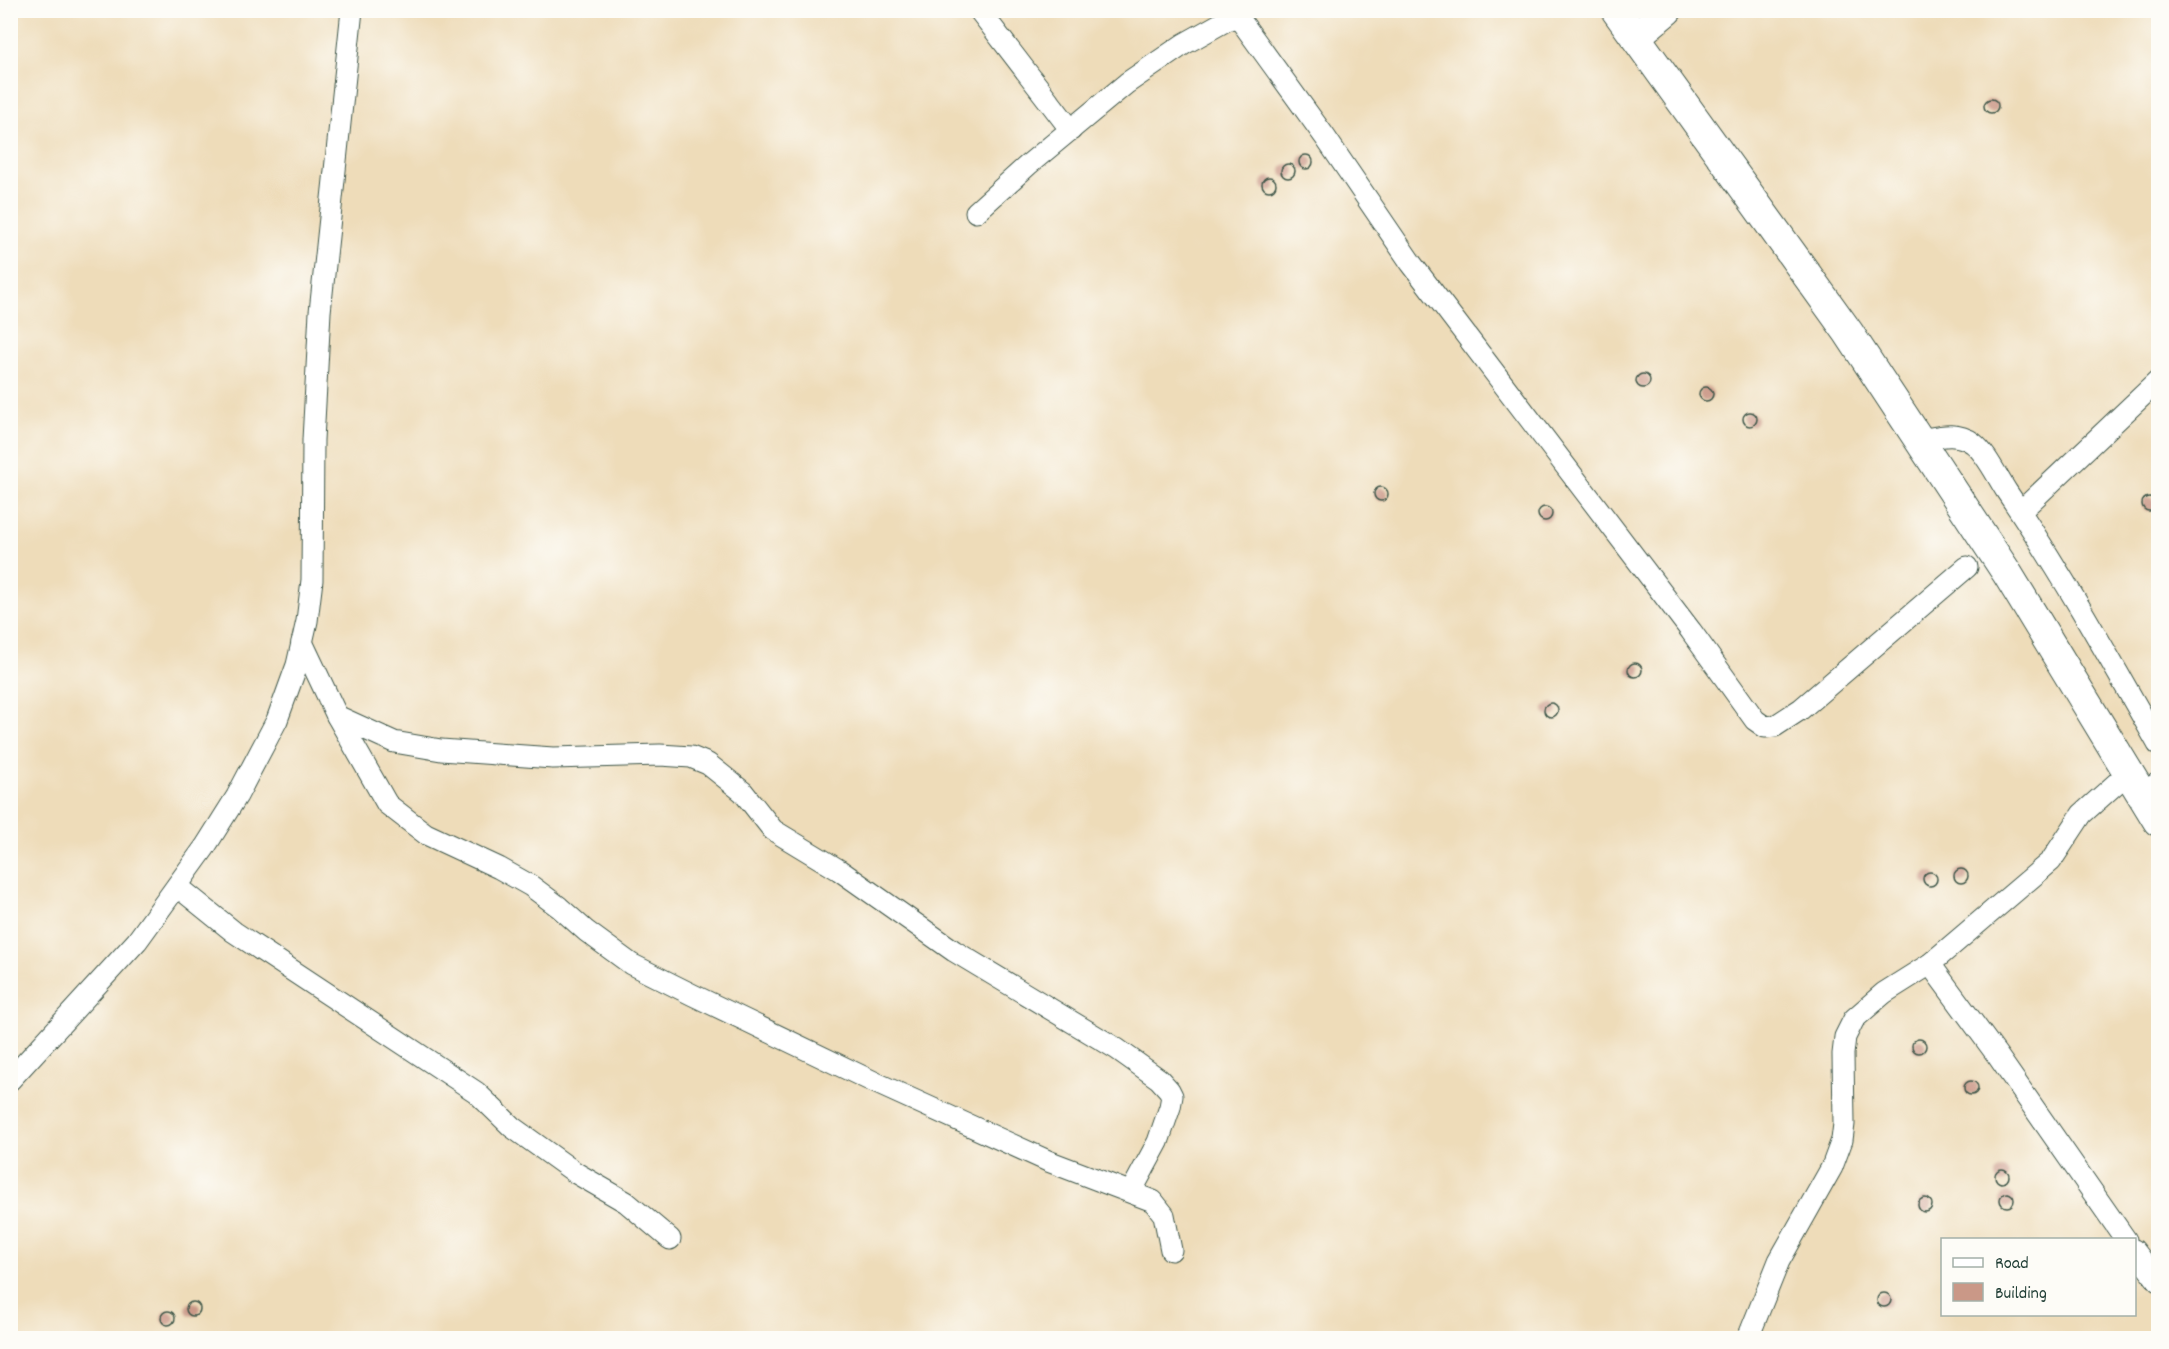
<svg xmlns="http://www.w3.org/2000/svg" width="2169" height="1349" font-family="Dekko,sans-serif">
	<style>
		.building { fill: #ca9887 }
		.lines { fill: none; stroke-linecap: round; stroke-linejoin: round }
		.street-casing { stroke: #3e5548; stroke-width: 23 }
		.secondary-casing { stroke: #3e5548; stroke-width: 32 }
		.street { stroke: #fff; stroke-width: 21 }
		.secondary { stroke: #fff; stroke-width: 30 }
	</style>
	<rect width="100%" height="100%" fill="#fdfcf7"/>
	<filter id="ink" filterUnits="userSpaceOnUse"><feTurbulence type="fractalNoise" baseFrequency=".0167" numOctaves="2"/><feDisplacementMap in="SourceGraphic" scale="12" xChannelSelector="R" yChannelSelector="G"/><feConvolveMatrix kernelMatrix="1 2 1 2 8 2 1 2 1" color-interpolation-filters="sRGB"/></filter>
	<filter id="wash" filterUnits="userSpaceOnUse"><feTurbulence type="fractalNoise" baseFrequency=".008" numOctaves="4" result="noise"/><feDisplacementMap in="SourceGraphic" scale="24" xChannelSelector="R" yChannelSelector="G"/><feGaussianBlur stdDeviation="1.35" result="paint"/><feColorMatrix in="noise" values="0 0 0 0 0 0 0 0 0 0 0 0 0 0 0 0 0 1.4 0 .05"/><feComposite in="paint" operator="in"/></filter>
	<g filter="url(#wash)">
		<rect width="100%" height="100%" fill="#eedcb9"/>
		<g id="blocks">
			<g class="building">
				<circle cx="1991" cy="106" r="7"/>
				<circle cx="1306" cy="162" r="7"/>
				<circle cx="1288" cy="171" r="7"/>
				<circle cx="1269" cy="184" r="7"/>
				<circle cx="1643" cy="381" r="7"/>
				<circle cx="1706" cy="394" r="7"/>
				<circle cx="1750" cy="419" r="7"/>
				<circle cx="1381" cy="494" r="7"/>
				<circle cx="2149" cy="504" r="7"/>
				<circle cx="1545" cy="514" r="7"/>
				<circle cx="1635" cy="670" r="7"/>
				<circle cx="1551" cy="710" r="7"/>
				<circle cx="1961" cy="876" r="7"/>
				<circle cx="1930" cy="879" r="7"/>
				<circle cx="1919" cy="1046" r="7"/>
				<circle cx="1971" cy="1088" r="7"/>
				<circle cx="2002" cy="1176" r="7"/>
				<circle cx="2007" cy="1200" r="7"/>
				<circle cx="1925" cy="1205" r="7"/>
				<circle cx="1884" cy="1300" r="7"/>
				<circle cx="193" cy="1309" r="7"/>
				<circle cx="168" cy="1318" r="7"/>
			</g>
		</g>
	</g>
	<g filter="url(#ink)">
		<use href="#blocks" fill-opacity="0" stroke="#3e5548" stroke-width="1.5"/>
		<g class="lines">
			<defs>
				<g id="street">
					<path d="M979,10L1071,130"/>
					<path d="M1233,10L1325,137L1411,263L1691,631L1755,720L1765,727L1775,726L1801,709L1967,567"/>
					<path d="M976,212L1028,165L1127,83L1184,44L1236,15"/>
					<path d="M1920,440C1938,437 1956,431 1973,443C1987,454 1997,477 2007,492C2062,573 2110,659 2158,744"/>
					<path d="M2021,511L2158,381"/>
					<path d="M302,642L337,716L387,804L426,834L499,868L531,886L559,907L586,931L631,964L693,995L874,1082L1048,1161L1153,1201L1164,1215L1171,1250"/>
					<path d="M337,716L394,742L441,750L553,758L660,755L691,757L708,764L743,792L773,830L839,870L954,951L1117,1049L1159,1079L1169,1090L1172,1096L1170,1107L1158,1142L1131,1192"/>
					<path d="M2142,794L2158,783"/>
					<path d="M177,886L234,932L476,1092L512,1127L576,1173L626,1202L670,1239"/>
					<path d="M1930,964L1997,1055L2126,1240"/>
					<path d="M10,1080L137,941L205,847L237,796L277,720L297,665L307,621L312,580L313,440L320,312L352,10"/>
					<path d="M2134,1250L2158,1281"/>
					<path d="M1748,1338L1779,1261L1832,1167L1842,1140L1844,1124L1843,1054L1845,1037L1854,1019L1884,993L1930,964L2051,861L2082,814L2129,772"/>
				</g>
				<g id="secondary">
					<path d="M1616,10L1848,332L2007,573L2158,821"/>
					<path d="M1636,36L1667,10"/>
				</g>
			</defs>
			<use href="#street" class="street-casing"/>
			<use href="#secondary" class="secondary-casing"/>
			<use href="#street" class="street"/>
			<use href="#secondary" class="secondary"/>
		</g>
	</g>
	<rect width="2169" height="1349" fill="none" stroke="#fdfcf7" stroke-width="36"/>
	<rect x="1941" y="1238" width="195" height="78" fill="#fdfcf7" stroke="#a4b0a9" stroke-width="1.5"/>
	<rect x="1953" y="1258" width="30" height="9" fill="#ffffff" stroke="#a4b0a9" stroke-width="1.5"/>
	<text x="1995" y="1268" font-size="18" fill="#1f3d34">Road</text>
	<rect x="1953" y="1283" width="30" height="18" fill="#ca9887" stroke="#a4b0a9" stroke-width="1.5"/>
	<text x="1995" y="1298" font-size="18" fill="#1f3d34">Building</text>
</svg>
